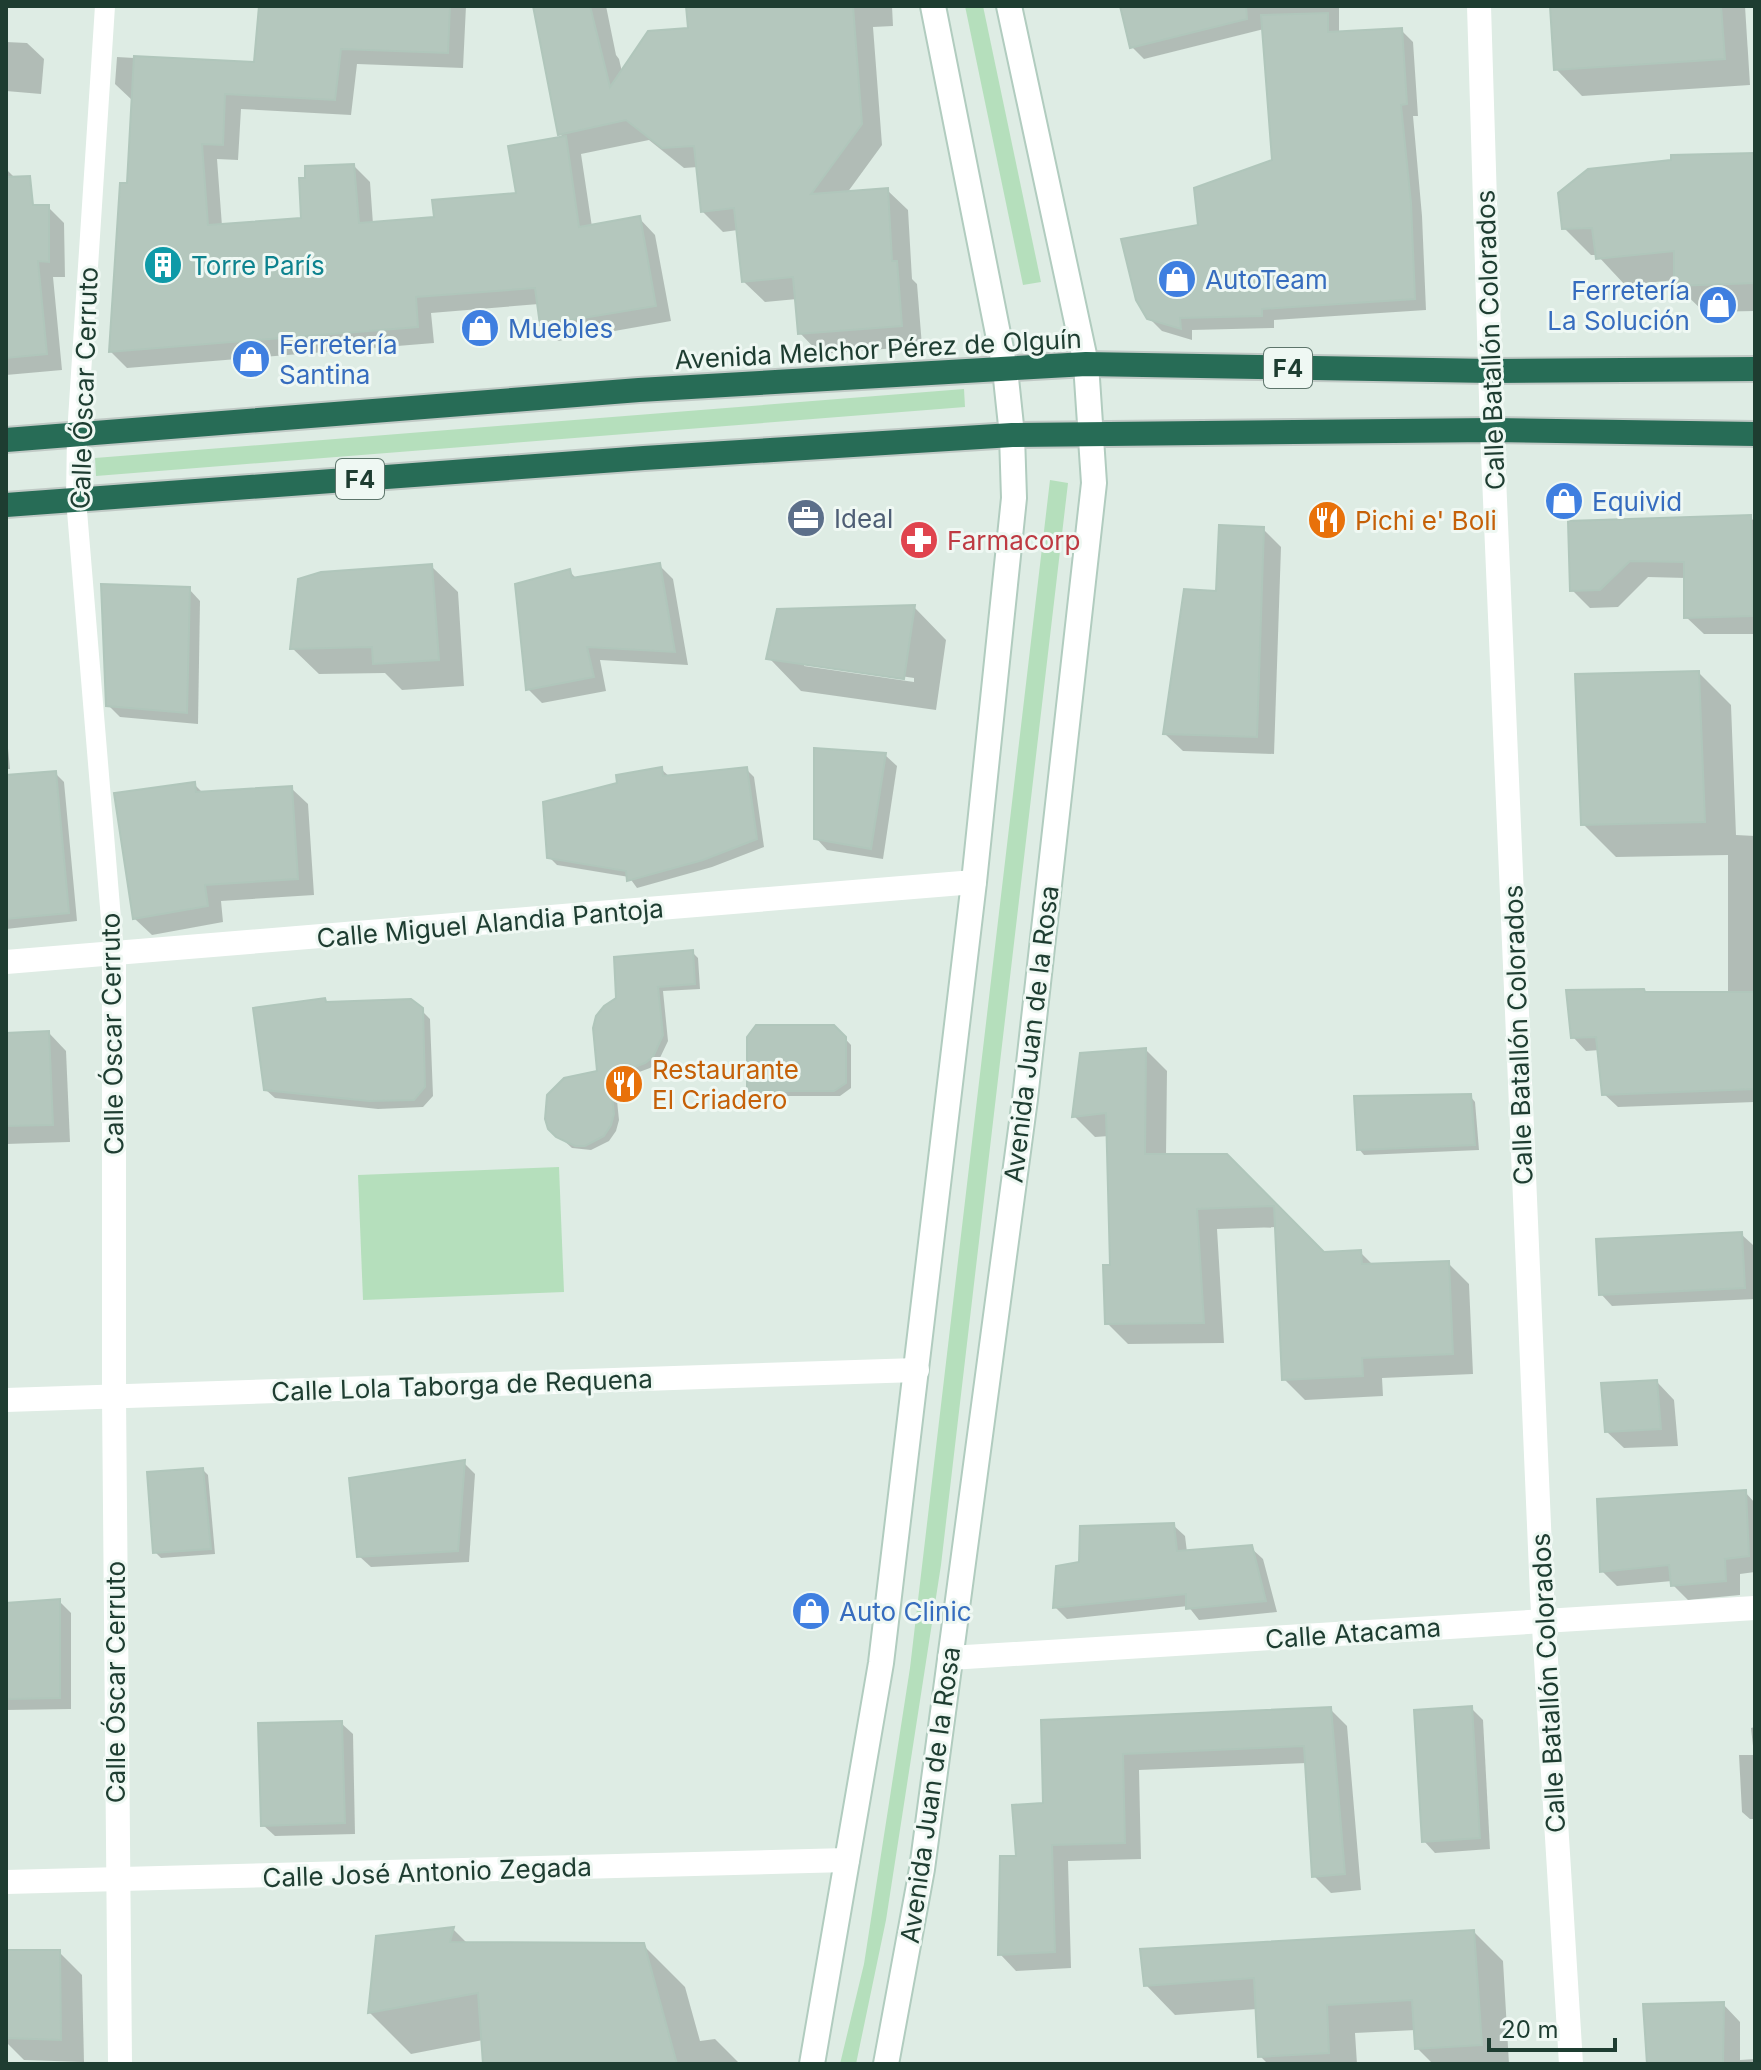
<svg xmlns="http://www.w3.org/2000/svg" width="1761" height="2070" font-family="Inter,sans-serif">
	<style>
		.green { fill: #b5dfbc }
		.shadow { fill: #0003; fill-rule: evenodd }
		.building { fill: #b4c7bd; stroke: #b0c6bb; stroke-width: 2 }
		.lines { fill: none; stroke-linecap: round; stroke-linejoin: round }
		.secondary-casing { stroke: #b1ccbf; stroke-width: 28 }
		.highway-casing { stroke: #c0c9c5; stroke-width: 28 }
		.lane { stroke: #fff; stroke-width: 20 }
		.street { stroke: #fff; stroke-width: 24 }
		.secondary { stroke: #fff; stroke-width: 24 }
		.highway { stroke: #276c56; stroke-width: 24 }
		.labels { text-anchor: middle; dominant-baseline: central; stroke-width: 6; stroke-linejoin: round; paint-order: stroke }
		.shield { fill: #eff8f3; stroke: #5d756b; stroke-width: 2 }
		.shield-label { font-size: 24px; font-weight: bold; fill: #1e3d31 }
		.culture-label { font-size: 26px; fill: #0d838f; stroke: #eff8f3; text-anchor: start }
		.shop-label { font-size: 26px; fill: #366cbe; stroke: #eff8f3; text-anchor: start }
		.street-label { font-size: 26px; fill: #1e3d31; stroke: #eff8f3 }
		.service-label { font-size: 26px; fill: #4e5e75; stroke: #eff8f3; text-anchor: start }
		.food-label { font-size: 26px; fill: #c56008; stroke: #eff8f3; text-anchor: start }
		.health-label { font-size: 26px; fill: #be3a42; stroke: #eff8f3; text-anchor: start }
	</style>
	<rect width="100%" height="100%" fill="#deece4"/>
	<g class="green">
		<path d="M965,6H983L1041,282L1023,285Z"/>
		<path d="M964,389L965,407L96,476L95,458Z"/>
		<path d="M1050,480L1068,483L941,1565L886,1920L856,2064H840L864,1964L910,1668Z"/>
		<path d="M559,1167L564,1292L363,1300L358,1175Z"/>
	</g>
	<g class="shadow">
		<path d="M261,6H466L463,68L357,64L351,115L241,109L238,160L217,159L222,226L303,220L354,166L370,182L373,224L436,219L518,195L564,138L560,134L534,6H606L616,55L619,59L622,72L690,30L688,6H892L893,26L873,27L882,145L847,193L887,190L908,210L912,279L917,284L922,346L820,354L800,333L797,299L765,302L744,282L738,230L723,232L702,211L698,167L684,168L649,140L581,154L592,227L639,218L655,235L671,321L558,341L542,325L539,304L431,313L434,343L127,368L111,352L129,185L133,101L115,84L117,57L256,65Z"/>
		<path d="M1122,6H1339V33L1401,30L1413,42L1418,116H1413L1422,216L1426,310L1274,320V328L1192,330V340L1162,331L1149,318L1200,227L1274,161L1264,29L1144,59L1132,47Z"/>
		<path d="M1552,6H1745L1750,85L1582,96L1556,69Z"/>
		<path d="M6,42L27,43L44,59L41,94L6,91Z"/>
		<path d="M1755,155V311L1704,312L1676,285V280L1625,285L1597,255H1591L1564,228Z"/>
		<path d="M6,169L14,177V207H48L64,223L65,277H53L62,370L6,375Z"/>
		<path d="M1750,517L1755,522V634H1704L1686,617V578L1648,577L1618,607L1590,608L1572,590L1570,523Z"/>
		<path d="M1263,529L1281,547L1274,754L1183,751L1165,734L1218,593Z"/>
		<path d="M659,565L673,579L688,665L600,660L606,691L542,703L528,689L569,571L577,579Z"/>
		<path d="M431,566L458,592L464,686L402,690L385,673L319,674L292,648Z"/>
		<path d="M189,589L200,601L198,724L120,717L108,705Z"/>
		<path d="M914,607L946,640L936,710L801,691L769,658ZM804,662L914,678V682L804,666Z"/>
		<path d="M1699,673L1731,705L1736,835L1755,836V1102L1618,1107L1604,1094L1600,1050L1586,1051L1573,1037L1728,994V855L1616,857L1583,824Z"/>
		<path d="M6,727L10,769H6Z"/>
		<path d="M885,755L897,766L883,859L827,850L816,838Z"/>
		<path d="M661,769L670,777L746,769L754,777L764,847L712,867L637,888L629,877L557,865L549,857L619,784Z"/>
		<path d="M55,773L64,782L77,921L6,929V777Z"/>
		<path d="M194,784L203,793L291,788L308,804L314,895L221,901L223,922L152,935L135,919Z"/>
		<path d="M692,952L698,958L700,989L663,991L668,1041L658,1062L650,1068L615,1081L619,1120L616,1131L609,1141L591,1150L572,1148L550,1128L546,1107L549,1096L599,1072L595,1028Z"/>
		<path d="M325,1000L328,1004L421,1010L430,1019L433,1096L423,1107L378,1109L275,1098L266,1090Z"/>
		<path d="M834,1027L851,1045V1088L840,1096H754L749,1090Z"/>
		<path d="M49,1033L66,1051L70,1142L6,1144V1035Z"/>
		<path d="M1146,1050L1167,1071L1166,1156H1226L1323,1254L1360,1252L1374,1266L1448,1263L1469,1284L1473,1374L1382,1378L1383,1396L1305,1400L1284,1379L1277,1227L1217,1229L1224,1343L1128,1344L1107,1323L1112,1267L1109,1136L1095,1137L1074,1116Z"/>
		<path d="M1470,1096L1475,1102L1479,1150L1364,1155L1359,1149Z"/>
		<path d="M1741,1234L1753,1245L1755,1299L1612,1306L1601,1294Z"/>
		<path d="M1657,1382L1674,1400L1678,1446L1624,1448L1606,1431Z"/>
		<path d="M464,1463L475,1474L469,1562L371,1567L359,1556Z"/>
		<path d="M203,1470L208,1475L215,1554L161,1558L155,1552Z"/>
		<path d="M1745,1492L1755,1503V1572L1740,1574V1595L1688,1600L1673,1585L1672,1581L1617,1586L1602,1571Z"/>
		<path d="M1173,1525L1185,1536L1187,1552L1251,1548L1263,1559L1277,1612L1199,1620L1188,1606L1067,1619L1055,1607L1081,1563Z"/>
		<path d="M59,1601L71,1613V1709L6,1710V1605Z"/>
		<path d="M1471,1708L1483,1720L1490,1849L1435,1853L1424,1841Z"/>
		<path d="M1330,1709L1347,1726L1361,1890L1331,1893L1314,1876L1307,1763L1139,1770L1141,1859L1068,1861L1071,1968L1016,1971L1000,1954L1019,1858L1046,1805L1043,1722Z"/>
		<path d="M341,1723L353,1734L355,1834L275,1836L263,1825Z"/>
		<path d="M1755,1727V1819H1750L1742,1812L1739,1755H1754L1751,1728Z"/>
		<path d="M453,1929L468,1944L643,1945L685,1987L700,2041L715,2039L740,2064H485L483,2040L411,2054L370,2013Z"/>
		<path d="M1474,1932L1503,1961L1509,2064H1433L1417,2048L1416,2030L1355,2033L1357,2064H1268L1260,2056L1257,2009L1175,2015L1146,1985Z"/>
		<path d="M6,1952H59L82,1975L84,2062L24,2060L6,2042Z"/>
		<path d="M1723,2004L1740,2022V2060L1755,2059V2064H1649Z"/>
	</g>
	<g class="building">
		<path d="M259,6H450L448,53L341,49L335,100L225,94L223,145L202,144L208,225L301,218L299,178H305V166L354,164L359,223L434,217L432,200L516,193L508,146L566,136L579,227L640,216L656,306L540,325L535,288L416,297L418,327L109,352L120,183H127L134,56L254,62Z"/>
		<path d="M533,6H590L610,87L648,31L688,28L686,6H853L862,124L811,194L888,188L892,261H897L902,326L798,334L793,277L742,282L734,208L701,212L694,146L662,148L626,120L558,135Z"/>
		<path d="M1120,6H1246L1247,19L1130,48Z"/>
		<path d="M1550,6H1721L1725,59L1554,70Z"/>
		<path d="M1328,13V32L1402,28L1407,104L1401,105L1411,203L1415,299L1262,309V316L1180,318L1181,329L1147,319L1136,300L1121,239L1198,225L1194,188L1272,160L1261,15Z"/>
		<path d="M1755,153V283L1674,286V251L1596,259L1592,228L1562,229L1558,193L1588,169L1671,160V155Z"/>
		<path d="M30,176L33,205H49V262L38,261L47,354L6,358V177Z"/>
		<path d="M1751,515L1753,616L1684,618V562L1630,561L1600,590L1570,591L1568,521Z"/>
		<path d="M1219,525L1264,527L1257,737L1163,734L1184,589L1216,591Z"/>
		<path d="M660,563L675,652L587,647L594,677L526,690L515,584L570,569L572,578Z"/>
		<path d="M432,564L439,660L373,664L372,647L290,649L298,579L321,572Z"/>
		<path d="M101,584L190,587L187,713L106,706Z"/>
		<path d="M915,605L904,679L766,659L777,609Z"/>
		<path d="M1699,671L1705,822L1581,825L1575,674Z"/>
		<path d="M814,748L886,753L871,849L814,839Z"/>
		<path d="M662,767L663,776L747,767L757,839L703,860L627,881L626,871L547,858L543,802L617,783L616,775Z"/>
		<path d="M56,771L69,913L6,919V775Z"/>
		<path d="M195,782L196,792L292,786L298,879L205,885L208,906L133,919L114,793Z"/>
		<path d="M693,950L695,984L658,987L663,1035L653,1057L645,1063L610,1076L614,1114L611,1125L604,1136L585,1146H575L556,1137L548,1129L545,1119L547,1095L564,1078L597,1071L593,1028L596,1016L604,1006L616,998L614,957Z"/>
		<path d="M1644,989L1645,992H1755V1089L1602,1095L1596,1037L1571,1038L1566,990Z"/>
		<path d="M325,998L326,1002L411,999L423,1008L425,1087L414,1100L369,1101L264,1090L253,1008Z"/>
		<path d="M756,1025H834L846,1037V1083L834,1091H747V1037Z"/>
		<path d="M49,1031L53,1125L6,1126V1033Z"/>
		<path d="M1146,1048L1145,1154H1227L1324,1252L1361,1250L1362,1264L1449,1261L1453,1354L1362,1358L1363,1376L1282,1380L1274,1206L1197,1209L1204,1323L1105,1324L1103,1265H1110L1106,1113L1072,1117L1080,1053Z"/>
		<path d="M1471,1094L1475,1145L1357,1150L1354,1096Z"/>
		<path d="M1742,1232L1745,1288L1599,1295L1596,1239Z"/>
		<path d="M1657,1380L1661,1429L1605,1432L1601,1383Z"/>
		<path d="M465,1460L458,1551L357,1557L349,1478Z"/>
		<path d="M203,1468L211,1549L153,1553L147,1472Z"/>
		<path d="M1746,1490L1749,1556L1725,1559L1726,1581L1671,1586L1669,1565L1600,1572L1597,1499Z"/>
		<path d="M1174,1523L1177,1551L1252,1545L1266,1601L1186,1609V1594L1053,1608L1056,1566L1079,1562L1080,1526Z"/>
		<path d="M60,1599V1698L6,1699V1603Z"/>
		<path d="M1472,1706L1480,1838L1422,1842L1414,1710Z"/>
		<path d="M1331,1707L1345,1874L1312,1877L1304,1746L1123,1754L1125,1843L1052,1845L1055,1952L998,1955L1000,1856H1016L1012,1805L1043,1803L1041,1720Z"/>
		<path d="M342,1721L345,1823L261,1826L258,1723Z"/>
		<path d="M454,1927L450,1942L644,1943L677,2064H483L478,1993L368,2013L376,1936Z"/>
		<path d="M1474,1930L1482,2045L1415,2049L1412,2000L1327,2005L1329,2053L1258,2057L1254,1978L1144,1986L1140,1949Z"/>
		<path d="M6,1950H60L61,2040L6,2038Z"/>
		<path d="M1724,2002L1723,2064H1647L1643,2004Z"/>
	</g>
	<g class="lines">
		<defs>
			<g id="secondary">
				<path d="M812,2064L881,1663L974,882L1014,498L1012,435L1005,369L933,6"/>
				<path d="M886,2064L922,1869L1025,1099L1094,483L1086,364L1009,6"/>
			</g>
			<g id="highway">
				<path d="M6,440L639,390L1086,364L1491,371L1755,369"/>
				<path d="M6,505L644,458L1012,435L1492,430L1755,434"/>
			</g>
		</defs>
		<use href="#secondary" class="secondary-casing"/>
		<use href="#highway" class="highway-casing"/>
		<path class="lane" d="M105,6L77,435L76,499L114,955"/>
		<g class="street">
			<path d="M1479,6L1492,430L1542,1595L1571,2064"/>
			<path d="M114,955V1397L120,2064"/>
			<path d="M6,962L974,882"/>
			<path d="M6,1400L917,1370"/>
			<path d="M950,1658L1755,1608"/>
			<path d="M6,1882L847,1860"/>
		</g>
		<use href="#secondary" class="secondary"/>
		<use href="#highway" class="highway"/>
	</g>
	<defs>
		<symbol id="building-disc" viewBox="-11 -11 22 22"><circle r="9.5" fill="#0f9aa8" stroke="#eff8f3"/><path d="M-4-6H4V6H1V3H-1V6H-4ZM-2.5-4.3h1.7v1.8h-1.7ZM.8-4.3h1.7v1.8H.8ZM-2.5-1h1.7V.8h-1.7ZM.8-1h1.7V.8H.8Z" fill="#fff"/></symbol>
		<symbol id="shop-disc" viewBox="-11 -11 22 22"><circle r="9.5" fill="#3f7fe0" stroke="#eff8f3"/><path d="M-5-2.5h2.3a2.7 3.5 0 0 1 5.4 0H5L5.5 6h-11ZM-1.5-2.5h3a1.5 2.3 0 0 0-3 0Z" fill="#fff"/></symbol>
		<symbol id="office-disc" viewBox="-11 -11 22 22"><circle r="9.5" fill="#5c6f8a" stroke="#eff8f3"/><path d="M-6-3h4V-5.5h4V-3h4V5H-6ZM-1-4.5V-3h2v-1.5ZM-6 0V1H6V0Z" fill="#fff"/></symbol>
		<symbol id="restaurant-disc" viewBox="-11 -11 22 22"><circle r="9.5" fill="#e8710a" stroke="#eff8f3"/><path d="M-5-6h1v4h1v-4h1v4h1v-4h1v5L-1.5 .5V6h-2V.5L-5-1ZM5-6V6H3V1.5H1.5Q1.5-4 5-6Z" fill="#fff"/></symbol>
		<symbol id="pharmacy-disc" viewBox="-11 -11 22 22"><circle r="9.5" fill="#e0444e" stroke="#eff8f3"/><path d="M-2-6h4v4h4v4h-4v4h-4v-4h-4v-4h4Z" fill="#fff"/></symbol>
	</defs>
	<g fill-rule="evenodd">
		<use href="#building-disc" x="141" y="243" width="44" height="44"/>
		<use href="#shop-disc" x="1155" y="257" width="44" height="44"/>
		<use href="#shop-disc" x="1696" y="283" width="44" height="44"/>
		<use href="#shop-disc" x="458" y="306" width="44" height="44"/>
		<use href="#shop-disc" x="229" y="337" width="44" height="44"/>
		<use href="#shop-disc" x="1542" y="479" width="44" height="44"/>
		<use href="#office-disc" x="784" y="496" width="44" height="44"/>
		<use href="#restaurant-disc" x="1305" y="498" width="44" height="44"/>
		<use href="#pharmacy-disc" x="897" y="518" width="44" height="44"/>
		<use href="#restaurant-disc" x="602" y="1062" width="44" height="44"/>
		<use href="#shop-disc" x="789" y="1589" width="44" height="44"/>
	</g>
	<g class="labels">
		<g class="shield">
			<rect x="1264" y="348" width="48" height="40" rx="6"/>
			<rect x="336" y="459" width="48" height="40" rx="6"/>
		</g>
		<g class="shield-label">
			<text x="1288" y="368">F4</text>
			<text x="360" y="479">F4</text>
		</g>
		<g class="culture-label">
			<text x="191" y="265">Torre París</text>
		</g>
		<g class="shop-label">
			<text x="1205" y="279">AutoTeam</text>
			<text x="1690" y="290" text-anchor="end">Ferretería<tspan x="1690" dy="30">La Solución</tspan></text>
			<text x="508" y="328">Muebles</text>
			<text x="279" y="344">Ferretería<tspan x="279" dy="30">Santina</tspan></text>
			<text x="1592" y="501">Equivid</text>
			<text x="839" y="1611">Auto Clinic</text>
		</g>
		<g class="street-label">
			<text transform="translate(1490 340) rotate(-92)">Calle Batallón Colorados</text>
			<text transform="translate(878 349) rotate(-3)">Avenida Melchor Pérez de Olguín</text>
			<text transform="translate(84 388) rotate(-88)">Calle Óscar Cerruto</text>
			<text transform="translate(490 923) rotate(-5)">Calle Miguel Alandia Pantoja</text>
			<text transform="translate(112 1034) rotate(-91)">Calle Óscar Cerruto</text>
			<text transform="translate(1031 1034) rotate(-83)">Avenida Juan de la Rosa</text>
			<text transform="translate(1518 1035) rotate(-92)">Calle Batallón Colorados</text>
			<text transform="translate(462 1385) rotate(-2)">Calle Lola Taborga de Requena</text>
			<text transform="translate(1353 1633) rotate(-4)">Calle Atacama</text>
			<text transform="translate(115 1682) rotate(-90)">Calle Óscar Cerruto</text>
			<text transform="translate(1548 1683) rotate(-93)">Calle Batallón Colorados</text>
			<text transform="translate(930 1795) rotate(-82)">Avenida Juan de la Rosa</text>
			<text transform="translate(427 1872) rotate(-2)">Calle José Antonio Zegada</text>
		</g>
		<g class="service-label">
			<text x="834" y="518">Ideal</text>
		</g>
		<g class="food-label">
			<text x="1355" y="520">Pichi e' Boli</text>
			<text x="652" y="1069">Restaurante<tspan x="652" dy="30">El Criadero</tspan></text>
		</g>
		<g class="health-label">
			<text x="947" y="540">Farmacorp</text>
		</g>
	</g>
	<rect width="1761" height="2070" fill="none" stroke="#1e3d31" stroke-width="16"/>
	<path d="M1489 2038v12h126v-12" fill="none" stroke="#1e3d31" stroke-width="4"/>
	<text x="1501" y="2038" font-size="24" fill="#1e3d31" stroke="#eff8f3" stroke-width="6" paint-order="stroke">20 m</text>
</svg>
